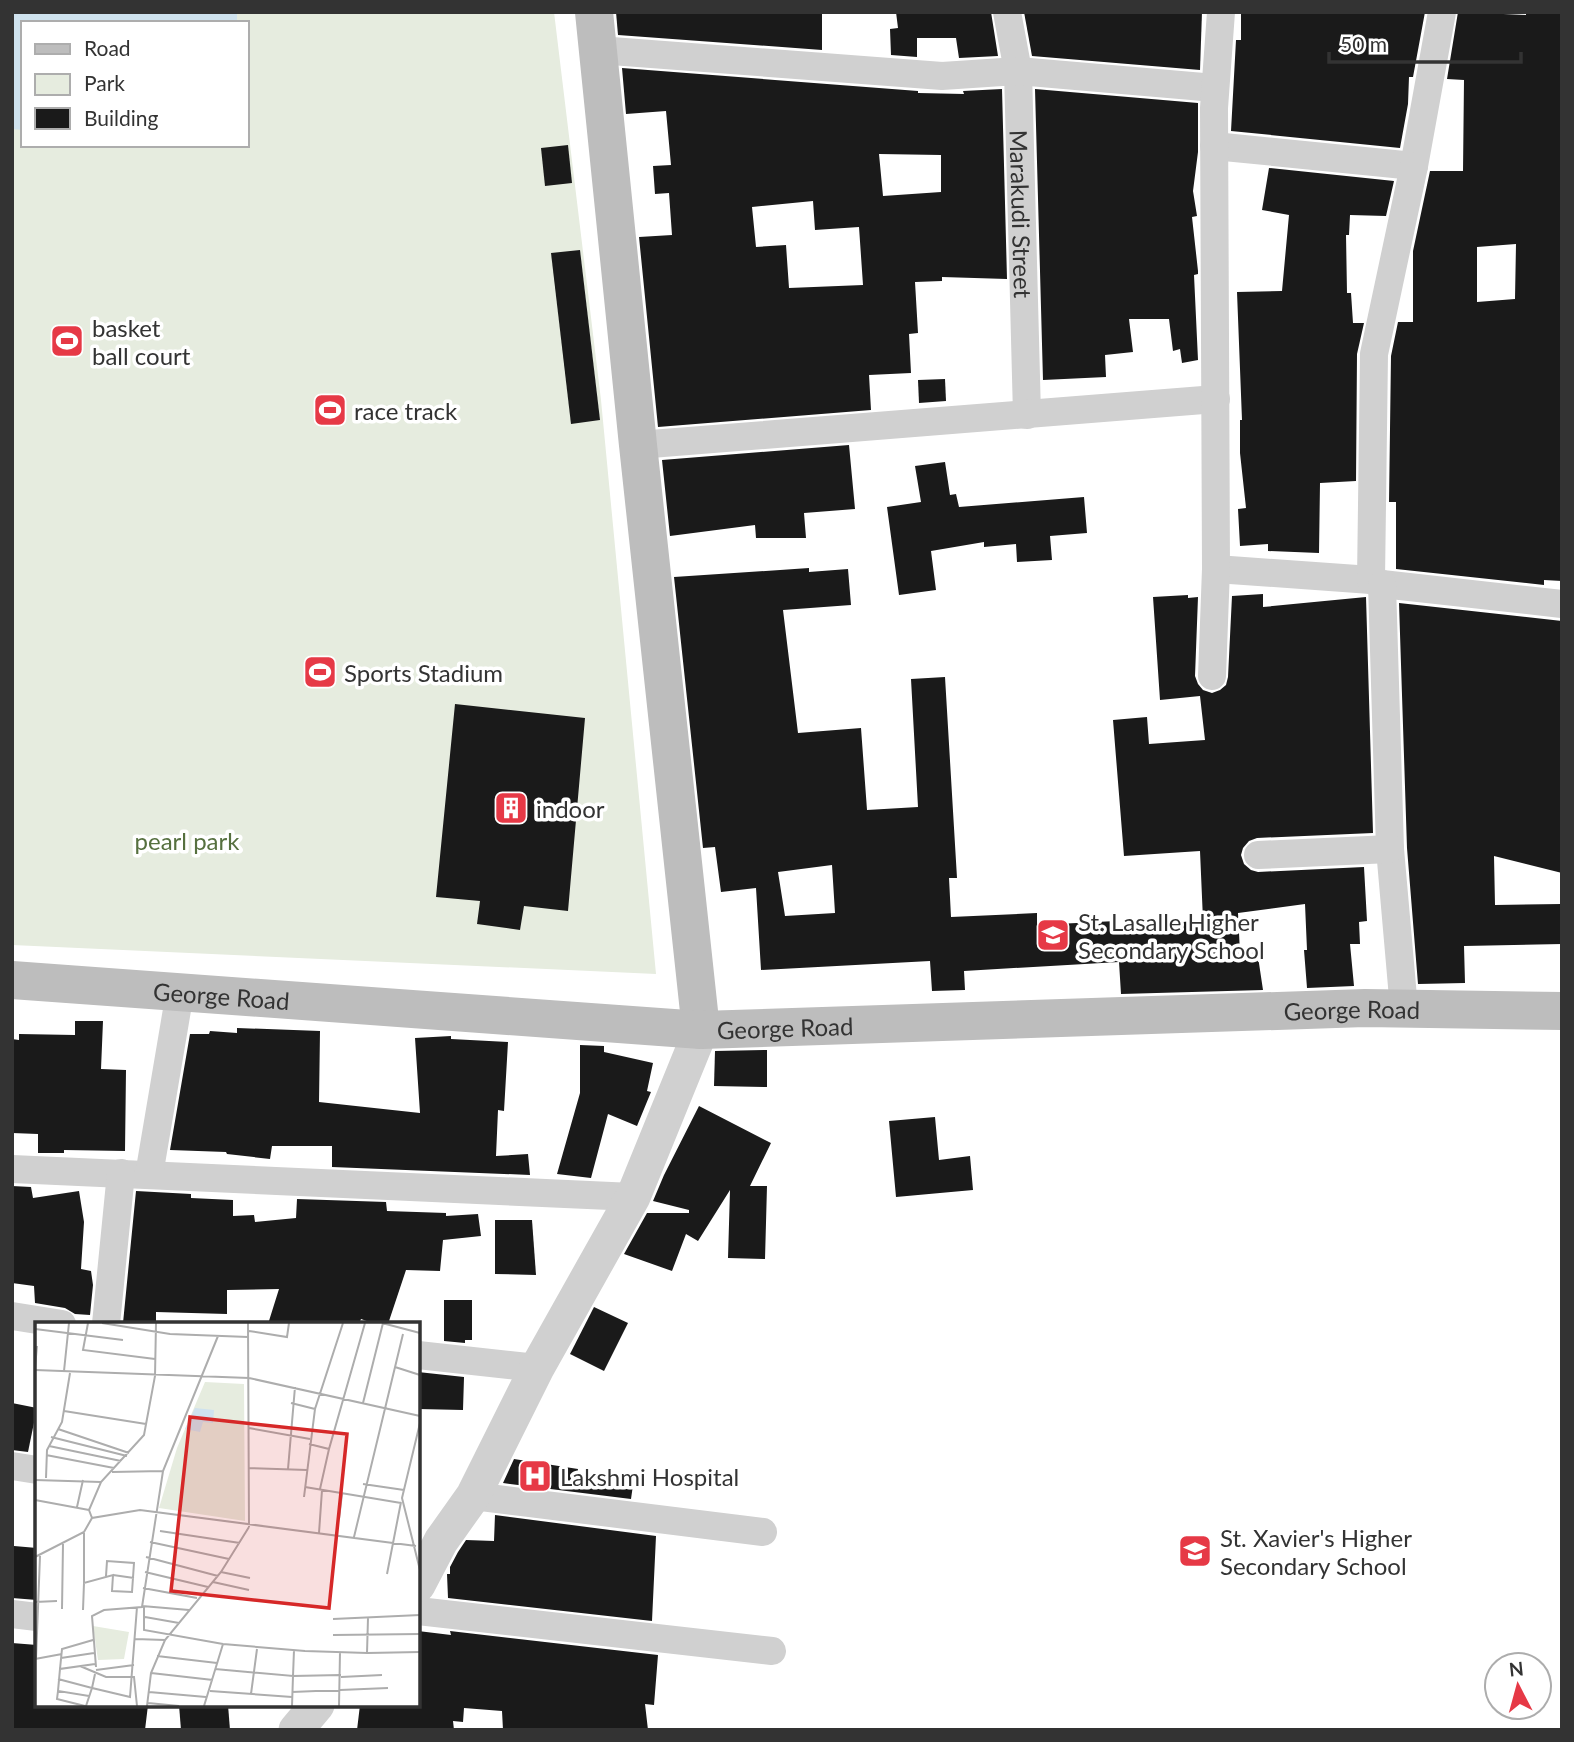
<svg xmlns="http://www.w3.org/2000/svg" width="1574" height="1742" font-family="Lato,sans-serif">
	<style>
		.green { fill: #e6ecdf; fill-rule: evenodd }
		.water { fill: #cfe2ee }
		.building { fill: #1a1a1a; fill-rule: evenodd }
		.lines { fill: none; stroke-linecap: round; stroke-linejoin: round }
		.minor { stroke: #d0d0d0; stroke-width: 28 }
		.tertiary { stroke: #d0d0d0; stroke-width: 35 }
		.secondary { stroke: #bdbdbd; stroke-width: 38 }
		.labels { text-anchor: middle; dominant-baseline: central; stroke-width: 7; stroke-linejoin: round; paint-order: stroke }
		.street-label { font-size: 24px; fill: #333; stroke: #fff }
		.poi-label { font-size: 24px; fill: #333; stroke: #fff; text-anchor: start }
		.park-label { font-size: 24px; fill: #56703f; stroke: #fff }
		.inset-road { fill: none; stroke: #adadad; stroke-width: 2 }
		.view { fill: #d62828; fill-opacity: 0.15; stroke: #d62828; stroke-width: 3.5 }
		.inset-edge { fill: none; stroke: #333; stroke-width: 3.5 }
	</style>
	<rect width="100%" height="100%" fill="#fff"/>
	<path class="green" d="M12,12H554L601,400L656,974L12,945ZM23,23H247V145H23Z"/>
	<path class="water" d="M12,12H237V23H23V130L12,129Z"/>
	<g class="building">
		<path d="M616,12H822V50L618,35Z"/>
		<path d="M896,12H991L998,56L959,58L956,38H917V57L891,55L890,29L898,28Z"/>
		<path d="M1024,12H1202L1200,70L1032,56Z"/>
		<path d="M1241,12H1425L1413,77H1409L1408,104L1400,148L1231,131L1236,40H1241Z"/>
		<path d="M1458,12L1526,15V12H1562V581L1544,580V585L1396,569V502H1389L1391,356L1398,322H1413V251L1430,171H1463L1464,80L1447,79ZM1516,244L1515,299L1477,302V247Z"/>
		<path d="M622,68L918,91V93L964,94L963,91L1002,89L1007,279L942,277V281L915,282L918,333L909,334L911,373L869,375L871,410L658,427L639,237L672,235L669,193L655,194L653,166L671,165L666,111L626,114ZM879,154L941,155V192L883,196ZM813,201L815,230L859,227L863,285L789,288L786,245L756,247L752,207Z"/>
		<path d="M1035,89L1198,103V152L1193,191L1197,216L1192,217L1198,271V274L1194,275L1198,360L1182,363L1180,349L1173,351L1169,319H1129L1133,352L1105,355L1106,377L1043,380Z"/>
		<path d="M568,145L572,183L545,186L541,148Z"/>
		<path d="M1269,168L1394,181L1386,216L1350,215L1349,235H1346L1347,293H1351L1353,323H1364L1357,354L1356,481L1320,483L1319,553L1268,551V544L1240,546L1238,509L1246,508L1240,453V420H1242L1237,292L1282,291L1289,215L1262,210Z"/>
		<path d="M580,250L600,420L571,424L551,253Z"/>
		<path d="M945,379L946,401L919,403L918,380Z"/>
		<path d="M849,445L855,509L804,513L806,538H756L755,525L670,536L662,460Z"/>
		<path d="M945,462L950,495L956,494L959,507L1084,497L1087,533L1050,536L1052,560L1017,562L1016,544L984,547V542L931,551L936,590L899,595L887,507L921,502L915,466Z"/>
		<path d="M809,568V572L848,569L851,605L783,610L798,733L861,728L867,810L918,807L911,679L945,677L957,878H949L951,917L1037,913V925L1116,921V934L1184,930L1183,922L1203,920L1200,851L1124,856L1113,720L1147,717L1149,744L1205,740L1200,696L1160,700L1153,597L1188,595V598L1198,597L1195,676L1198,684L1203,690L1212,693L1220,690L1226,685L1228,677L1232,596L1263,594V607L1366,597L1373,833L1257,838L1249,841L1243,848L1241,855L1244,864L1251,870L1258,872L1364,867L1367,921L1359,922L1360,944H1350L1354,986L1307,988L1304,950H1307L1305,904L1238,913L1240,953L1257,950L1263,990L1121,994L1119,962L964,971L965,990L932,991L930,961L761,970L756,888L721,892L715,847L703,848L674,577ZM832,865L835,913L785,916L778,872Z"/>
		<path d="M1399,603L1562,621V873L1494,856L1495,905L1562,904V944L1464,946L1465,983L1418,984L1407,848Z"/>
		<path d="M455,704L585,718L568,911L524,906L520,930L477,924L480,901L436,897Z"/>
		<path d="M75,1021H103L101,1069L126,1070L125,1151L64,1150V1153H38V1134L12,1133V1039L19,1040V1034L75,1035Z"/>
		<path d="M237,1028L320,1031L319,1102L420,1113L415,1038L451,1036V1039L508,1042L504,1111L498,1110L496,1156L528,1154L530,1175L332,1167V1146H272L270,1159L227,1154L226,1152L170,1150L190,1034H209L210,1031L237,1033Z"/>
		<path d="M580,1045L604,1046V1052L653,1063L647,1091L651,1092L637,1126L608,1114L591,1178L557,1174L580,1093Z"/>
		<path d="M767,1050V1087L714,1086L715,1051Z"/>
		<path d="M699,1106L771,1143L750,1186H767L765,1259L728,1258L730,1190L698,1241L686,1234L672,1271L624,1254L647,1213H689V1210L653,1201L664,1175Z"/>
		<path d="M935,1117L939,1160L970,1156L973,1190L896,1197L889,1121Z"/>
		<path d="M12,1186L31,1187L33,1198L79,1191L84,1222L81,1269L91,1271L93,1285L90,1315L75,1314L65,1308L35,1303L34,1286L12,1283Z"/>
		<path d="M136,1191L191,1194V1198L233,1200V1216L254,1215L255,1222L296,1218L297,1199L386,1202L387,1211L446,1213V1216L478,1214L481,1236L443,1240L440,1271L406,1270L388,1324H375L361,1319L359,1324H268L279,1289L227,1290V1314L156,1312V1324L123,1323Z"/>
		<path d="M495,1220H532L536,1275L495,1274Z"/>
		<path d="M444,1300H472V1340H465V1343L444,1341Z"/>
		<path d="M594,1307L628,1323L604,1371L570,1354Z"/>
		<path d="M418,1372L464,1377L463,1410L418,1409Z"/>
		<path d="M12,1403L37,1408L28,1452L12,1450Z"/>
		<path d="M514,1459L578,1469L577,1476L633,1485L631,1499L503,1483Z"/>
		<path d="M495,1515L656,1536L652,1621L448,1598L447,1574H450V1567L458,1552L466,1540L494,1541Z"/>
		<path d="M14,1546L37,1548V1600L12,1598Z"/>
		<path d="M418,1631L451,1635L450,1631L658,1655L654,1705L645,1704L648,1730H503L502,1711L464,1708L463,1722L453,1721L454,1730H357L360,1705H418Z"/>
		<path d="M12,1643L37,1645V1705H148L145,1730H12Z"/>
		<path d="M179,1705H228L230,1730H181Z"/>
	</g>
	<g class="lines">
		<g class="minor">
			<path id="s1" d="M1007,12L1018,71L1027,415"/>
			<path d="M598,50L942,76L1018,71L1215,88"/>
			<path d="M1214,146L1414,166L1442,12"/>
			<path d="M638,445L1216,399"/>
			<path d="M1216,569L1371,580L1382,584L1562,604"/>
			<path d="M1371,580L1374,354L1414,166"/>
			<path d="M1382,584L1390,849L1404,1009"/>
			<path d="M1212,676L1216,569L1214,108L1221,12"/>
			<path d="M1258,855L1390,849"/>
			<path d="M12,1169L633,1197"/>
			<path d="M149,1175L180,992"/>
			<path d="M12,1316L62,1324"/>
			<path d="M106,1324L121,1173"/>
			<path d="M418,1355L537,1368"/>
			<path d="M12,1466L37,1470"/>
			<path d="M473,1496L763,1532"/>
			<path d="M418,1611L772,1651"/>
			<path d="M12,1614L37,1617"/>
		</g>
		<g class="tertiary">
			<path d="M418,1585L441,1541L473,1496L537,1368L633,1197L701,1030"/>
			<path d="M296,1730L317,1705"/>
		</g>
		<g class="secondary">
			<path d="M594,12L638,445L701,1030"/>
			<path id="s2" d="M12,980L701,1030L1365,1008L1562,1011"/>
		</g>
	</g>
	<defs>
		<symbol id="stadium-square" viewBox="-11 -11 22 22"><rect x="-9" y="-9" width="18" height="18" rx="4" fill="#e63946" stroke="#fff"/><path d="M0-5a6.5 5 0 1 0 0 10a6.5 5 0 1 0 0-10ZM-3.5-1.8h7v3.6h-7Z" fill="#fff"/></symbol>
		<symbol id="building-square" viewBox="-11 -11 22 22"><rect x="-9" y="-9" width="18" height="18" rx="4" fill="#e63946" stroke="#fff"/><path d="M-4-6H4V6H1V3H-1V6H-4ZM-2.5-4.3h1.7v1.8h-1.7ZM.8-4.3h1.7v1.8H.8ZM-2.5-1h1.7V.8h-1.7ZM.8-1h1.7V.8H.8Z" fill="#fff"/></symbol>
		<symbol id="school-square" viewBox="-11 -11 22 22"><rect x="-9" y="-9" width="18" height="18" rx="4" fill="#e63946" stroke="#fff"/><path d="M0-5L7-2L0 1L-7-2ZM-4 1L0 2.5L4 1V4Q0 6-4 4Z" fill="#fff"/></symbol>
		<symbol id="hospital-square" viewBox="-11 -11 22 22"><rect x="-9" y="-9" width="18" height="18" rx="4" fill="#e63946" stroke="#fff"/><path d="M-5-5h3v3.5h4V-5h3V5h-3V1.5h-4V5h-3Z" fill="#fff"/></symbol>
	</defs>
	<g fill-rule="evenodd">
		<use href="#stadium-square" x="48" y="322" width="38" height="38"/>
		<use href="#stadium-square" x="311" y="391" width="38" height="38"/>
		<use href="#stadium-square" x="301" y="653" width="38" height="38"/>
		<use href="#building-square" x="492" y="789" width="38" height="38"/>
		<use href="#school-square" x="1034" y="916" width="38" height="38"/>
		<use href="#hospital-square" x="516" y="1457" width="38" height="38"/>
		<use href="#school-square" x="1176" y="1532" width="38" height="38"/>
	</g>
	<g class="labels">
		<g class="street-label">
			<text stroke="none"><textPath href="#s1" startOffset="203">Marakudi Street</textPath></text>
			<text stroke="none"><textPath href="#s2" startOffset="210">George Road</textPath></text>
			<text stroke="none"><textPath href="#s2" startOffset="1342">George Road</textPath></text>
			<text stroke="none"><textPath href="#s2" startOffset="775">George Road</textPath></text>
		</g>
		<g class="poi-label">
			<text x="92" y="327">basket<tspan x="92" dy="28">ball court</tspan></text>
			<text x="354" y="410">race track</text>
			<text x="344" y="672">Sports Stadium</text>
			<text x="536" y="808">indoor</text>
			<text x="1078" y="921">St. Lasalle Higher<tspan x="1078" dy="28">Secondary School</tspan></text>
			<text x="560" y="1476">Lakshmi Hospital</text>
			<text x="1220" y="1537">St. Xavier's Higher<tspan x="1220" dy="28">Secondary School</tspan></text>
		</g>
		<g class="park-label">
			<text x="187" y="840">pearl park</text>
		</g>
	</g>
	<g transform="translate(35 1322)">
		<rect width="385" height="385" fill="#fff"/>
		<path d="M170,60L209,62L210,199L124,186L142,126ZM58,304L94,310L89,337L63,338Z" fill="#e6ecdf"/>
		<path d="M160,86L179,88L178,101L168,100L165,110L150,107Z" fill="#cfe2ee"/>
		<path class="inset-road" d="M53,1L48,28L120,37M67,1L135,12L213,15M213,1L214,205M347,1L385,11M0,7L88,18M214,9L252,15L254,1M360,45L385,53M0,46L2,24M0,48L214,56M29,49L34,1M214,56L385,94M256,81L280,87M328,81L348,1M29,89L111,102M385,101L367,176L385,248M214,106L275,117M23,107L94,131M16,115L92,134M274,122L294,127L330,1M14,124L86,139M11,133L79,146M214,146L272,148M253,147L260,65M77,150L128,149M11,156L12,128L27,100L35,51M0,158L66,160M328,162L369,168M270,165L366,181M285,167L294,127M269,175L280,87L308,1M0,178L54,188M42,185L48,158M57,196L54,188L66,160L109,113L120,54L121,1M304,197L307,172M125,209L205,221M49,211V261L78,253L77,269L97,270L99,241L72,239L71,254M284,211L287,168M319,215L368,12M115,220L194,237M0,235L49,210L57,196L105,188L381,224M111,235L183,254M110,250L173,265M186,250L215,256M352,252L366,180M78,253L99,256M178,260L214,268M108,266L162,276M0,280L22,279M107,284L154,288M109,284V308L188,322L270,329L332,331L333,296M27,287L28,222M48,288L49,261M110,295L144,301M298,297L385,293M298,313L385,312M100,317L130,318M332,331L385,330M122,334L182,341M26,336L59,331M0,337L27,332M1,337L5,234M45,344L71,355H99L102,384M61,345L57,294L69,288L107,285L128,149L183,14M25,347L27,327L58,318M180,347L258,354L259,328M61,348L99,343M116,351L178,358M306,355L347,353M23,357L57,366L60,352M23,369L22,377L50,384M175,369L257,375M114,370L171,375M257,370L353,366M216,372L222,327M54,374L23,369L25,347L60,342M113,381L144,384M51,384L57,366L95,375L102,285M112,384L116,351L130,318L186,250L214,205M169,384L188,322M257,384L258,354L306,353M304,384L305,330"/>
		<path class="view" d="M155,95L312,112L294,286L136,269Z"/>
		<rect width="385" height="385" class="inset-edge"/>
	</g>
	<rect width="1574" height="1742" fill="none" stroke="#333333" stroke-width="28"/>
	<rect x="21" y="21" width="228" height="126" fill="#ffffff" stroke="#adadad" stroke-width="2"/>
	<rect x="35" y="44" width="35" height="10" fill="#bdbdbd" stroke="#adadad" stroke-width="2"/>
	<text x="84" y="56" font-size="21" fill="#333333">Road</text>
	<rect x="35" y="74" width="35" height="21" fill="#e6ecdf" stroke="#adadad" stroke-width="2"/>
	<text x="84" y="91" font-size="21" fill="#333333">Park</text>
	<rect x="35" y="108" width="35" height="21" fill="#1a1a1a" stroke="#adadad" stroke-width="2"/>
	<text x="84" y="126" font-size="21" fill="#333333">Building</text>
	<g transform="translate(1518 1686) rotate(354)"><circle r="33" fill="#ffffff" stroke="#adadad" stroke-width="2"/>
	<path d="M0-5L12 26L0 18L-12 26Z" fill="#e63946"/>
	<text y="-10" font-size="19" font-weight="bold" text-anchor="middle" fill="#333333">N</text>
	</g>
	<path d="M1329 52v10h192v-10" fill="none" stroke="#333333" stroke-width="3.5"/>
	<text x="1340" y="52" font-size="21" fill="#333333" stroke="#ffffff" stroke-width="5" paint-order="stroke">50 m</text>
</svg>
